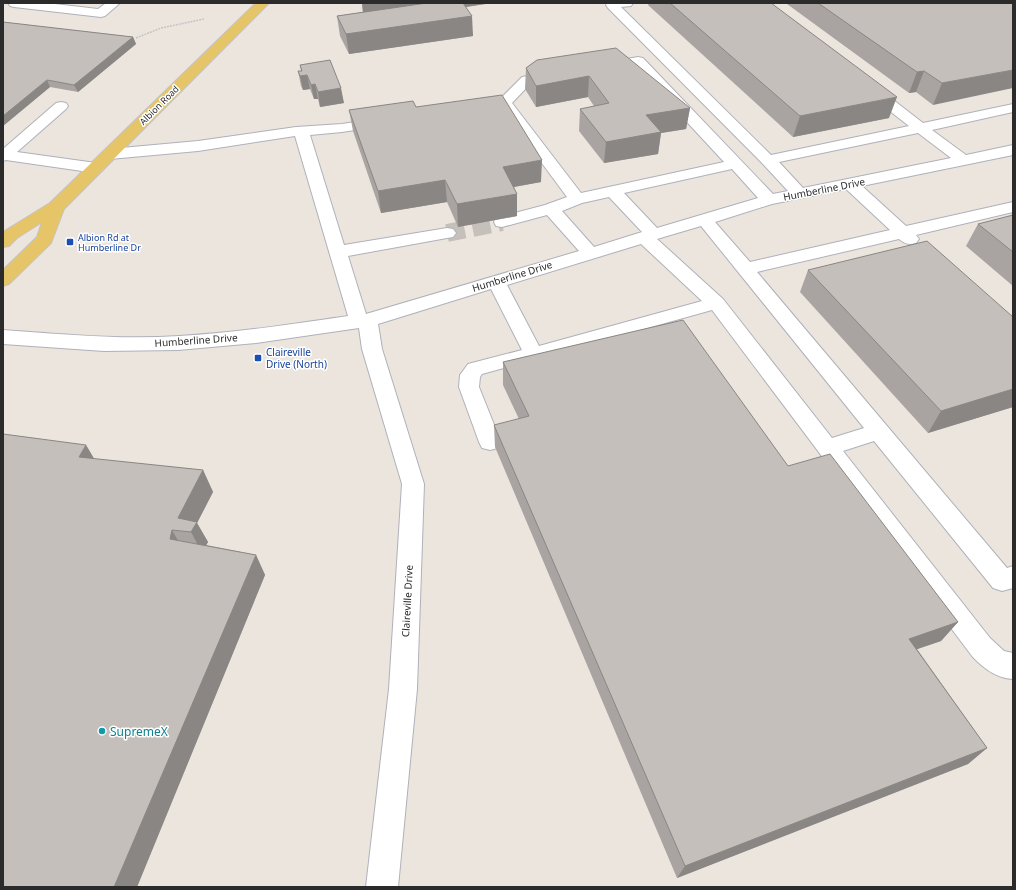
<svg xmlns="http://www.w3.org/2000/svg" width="1016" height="890" font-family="'Noto Sans',sans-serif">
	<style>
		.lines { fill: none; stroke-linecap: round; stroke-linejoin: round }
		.minor-tunnel { stroke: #c5c0ba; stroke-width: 18; stroke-dasharray: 18 8; stroke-linecap: butt }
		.minor-casing { stroke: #afb1ba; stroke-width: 2 }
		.major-casing { stroke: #c4c4c4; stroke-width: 2 }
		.path { stroke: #c4c4c4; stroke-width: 1.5; stroke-dasharray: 2 1; stroke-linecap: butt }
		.minor { fill: #fff; fill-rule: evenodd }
		.major { fill: #e6c569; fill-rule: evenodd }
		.wall { fill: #a9a4a1 }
		.shaded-wall { fill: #898683 }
		.building { fill: #c4bfbb; stroke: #898683 }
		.transit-dot { fill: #1a4fb4; stroke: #fff; stroke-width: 1.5 }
		.culture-dot { fill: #0f9aa8; stroke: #fff; stroke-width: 1.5 }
		.labels { text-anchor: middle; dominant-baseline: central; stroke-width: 3; stroke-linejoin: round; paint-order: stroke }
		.far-street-label { font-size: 9px; fill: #2b2b2b; stroke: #fff }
		.far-transit-label { font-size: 9px; fill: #164399; stroke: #fff; text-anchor: start }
		.street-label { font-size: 10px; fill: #2b2b2b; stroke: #fff }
		.transit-label { font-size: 10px; fill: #164399; stroke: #fff; text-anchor: start }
		.near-culture-label { font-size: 12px; fill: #0d838f; stroke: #fff; text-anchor: start }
	</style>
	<rect width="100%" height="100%" fill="#ece5de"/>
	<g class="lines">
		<path class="minor-tunnel" d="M447,233L502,222"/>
		<defs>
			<g id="minor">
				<path d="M8,3H46L98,9L106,3H120L105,16L101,17L14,7L10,6Z"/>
				<path d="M607,3H633L631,6L621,7L771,155L909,126L864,91L862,88L864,85L869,84L874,85L923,123L1013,104V112L932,130L966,155L1013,145V155L862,186L906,226L1013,202V212L916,235L919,239L916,243C909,245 905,244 899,239L757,272L1007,568L1013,566V588L1002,591L993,588L874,441L843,451L990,638L1004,651L1013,653V679C996,678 983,668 972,656L712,310L482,374L480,377L479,387L501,442L498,448L490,450L482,448L479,442L459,387L460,375L468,364L522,350L491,289L378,324L382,349L424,484L417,689L398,887H366L389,689L402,484L362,349L359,328L256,343L178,350L104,351L3,344V330C62,334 120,340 179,336C236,333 292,324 348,316L295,136L198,151L110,159L105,157L102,154L105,151L110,149L198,141L296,127L342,124L381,118L386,119L388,122L386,125L381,126L342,132L310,135L344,245L447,228L453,229L456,233L453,237L447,238L348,256L366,314L579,251L547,215L502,227L496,226L494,222L496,218L545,205L567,197L501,108H491L489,105L491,102L499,100L522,77L555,71L560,72L562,75L560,78L531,83L512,103L581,193L724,162L635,66L604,71L599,70L597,67L599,64L604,63L638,57L643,58L773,194L788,191L762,163L608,8L606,5ZM918,133L951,158L803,188L779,162ZM732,169L758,198L657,228L624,193ZM846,189L890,230L750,262L715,222L772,204ZM609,197L642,232L594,247L562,211L582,203ZM701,226L864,428L832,438L723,299L657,239ZM641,244L702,301L539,346L507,285Z"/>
				<path d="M61,102L66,103L68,106L66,109L17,152L96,163L102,165L104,168L102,171L96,173L6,160L3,161V149L56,103Z"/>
			</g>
			<path id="major" d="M256,3H269L64,209L51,243L9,284L3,286V270L37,237L42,222L17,238L9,246L3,247V232L50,203Z"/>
		</defs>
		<use href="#minor" class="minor-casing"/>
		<use href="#major" class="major-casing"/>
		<path class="path" d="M136,38L161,28L204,19"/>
		<use href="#minor" class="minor"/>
		<use href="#major" class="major"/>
	</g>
	<g class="wall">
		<path d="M362,3H492L466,7L473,36L349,54L340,36L337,16L363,12Z"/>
		<path d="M649,3H771L889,118L793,137L648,5Z"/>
		<path d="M787,3H1013L933,105L916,92L909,93L787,4Z"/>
		<path d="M3,22L133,37L136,44L78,92L50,87L3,126Z"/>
		<path d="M537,60L690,108L686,129L661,133L658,154L604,163L579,131L580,109L594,106L588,97L536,107L525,89L526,68Z"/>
		<path d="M300,65L344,103L320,107L318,99H314L310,89L303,90L301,86L298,71H301Z"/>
		<path d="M416,107L541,182L514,187L517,194V216L458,227L447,202L381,213L353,131L349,110Z"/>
		<path d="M1013,215V286L966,246L978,224Z"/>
		<path d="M808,270L1013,317V407L928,433L800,292Z"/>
		<path d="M503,362L788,466L958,622L941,641L917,649L987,748L968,764L677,878L495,447L494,425L519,419L503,385Z"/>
		<path d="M86,445L94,459L203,470L213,492L197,523L208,542L206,545L256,555L265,575L137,887Z"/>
	</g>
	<g class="shaded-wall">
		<path d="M362,3H492L364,22Z"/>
		<path d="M472,16L473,36L349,54L346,34Z"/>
		<path d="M133,37L136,44L78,92L74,85Z"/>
		<path d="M1013,70V88L933,105L942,83Z"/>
		<path d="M924,71L916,92L909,93L917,72Z"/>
		<path d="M307,75L310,89L303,90L300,76Z"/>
		<path d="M589,76L588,97L536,107V86Z"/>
		<path d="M47,80L50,87L3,126V116Z"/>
		<path d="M315,84L318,99H314L311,85Z"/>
		<path d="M341,88L344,103L320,107L318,92Z"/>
		<path d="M897,97L889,118L793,137L800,116Z"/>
		<path d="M690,108L686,129L661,133L658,154L604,163L606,142L646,115Z"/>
		<path d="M542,160L541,182L503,189V167Z"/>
		<path d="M445,180L447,202L381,213L378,191Z"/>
		<path d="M517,194V216L458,227L457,204Z"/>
		<path d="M1013,389V407L928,433L941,411Z"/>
		<path d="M86,445L99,467L79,457Z"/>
		<path d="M203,470L213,492L197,523L208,542L202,553L191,532L178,518Z"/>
		<path d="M172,530L184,551L170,539Z"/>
		<path d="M256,555L265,575L137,887H114Z"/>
		<path d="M958,622L941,641L894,657L909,639Z"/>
		<path d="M987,748L968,764L677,878L685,866Z"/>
	</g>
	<g class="building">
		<path d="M427,3H463L472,16L346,34L337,16Z"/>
		<path d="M670,3H771L897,97L800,116Z"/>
		<path d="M818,3H1013V70L942,83L924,71L917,72Z"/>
		<path d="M3,22L133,37L74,85L47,80L3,116Z"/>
		<path d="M616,48L690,108L646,115L661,132L606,142L580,109L609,103L589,76L536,86L526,68L537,60Z"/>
		<path d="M330,60L341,88L318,92L315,84L311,85L307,75L300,76L298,71H302L300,65Z"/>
		<path d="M502,95L542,160L503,167L517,194L457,204L445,180L378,191L349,110L413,101L416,107Z"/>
		<path d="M1013,215V252L978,224Z"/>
		<path d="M927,241L1013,317V389L941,411L808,270Z"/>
		<path d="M683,320L788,466L830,454L958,622L909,639L987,748L685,866L494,425L529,416L503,362Z"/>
		<path d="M3,434L86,445L79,457L203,470L178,518L197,522L191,532L172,530L170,539L256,555L114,887H3Z"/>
	</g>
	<g class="transit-dot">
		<rect x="66" y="238" width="8" height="8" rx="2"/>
		<rect x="254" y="354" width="8" height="8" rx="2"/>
	</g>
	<circle class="culture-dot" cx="102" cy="731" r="4"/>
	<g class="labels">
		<g class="far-street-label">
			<text transform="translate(159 105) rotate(-45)">Albion Road</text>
		</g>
		<g class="far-transit-label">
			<text x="78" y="237">Albion Rd at<tspan x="78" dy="10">Humberline Dr</tspan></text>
		</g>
		<g class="street-label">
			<text transform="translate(824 189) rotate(-11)">Humberline Drive</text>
			<text transform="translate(512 276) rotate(-17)">Humberline Drive</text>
			<text transform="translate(196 340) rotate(-4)">Humberline Drive</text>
			<text transform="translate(407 601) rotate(-87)">Claireville Drive</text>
		</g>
		<g class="transit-label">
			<text x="266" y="352">Claireville<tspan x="266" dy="12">Drive (North)</tspan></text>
		</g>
		<g class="near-culture-label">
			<text x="110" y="731">SupremeX</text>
		</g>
	</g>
	<rect width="1016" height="890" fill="none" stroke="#2b2b2b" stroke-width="8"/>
</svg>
